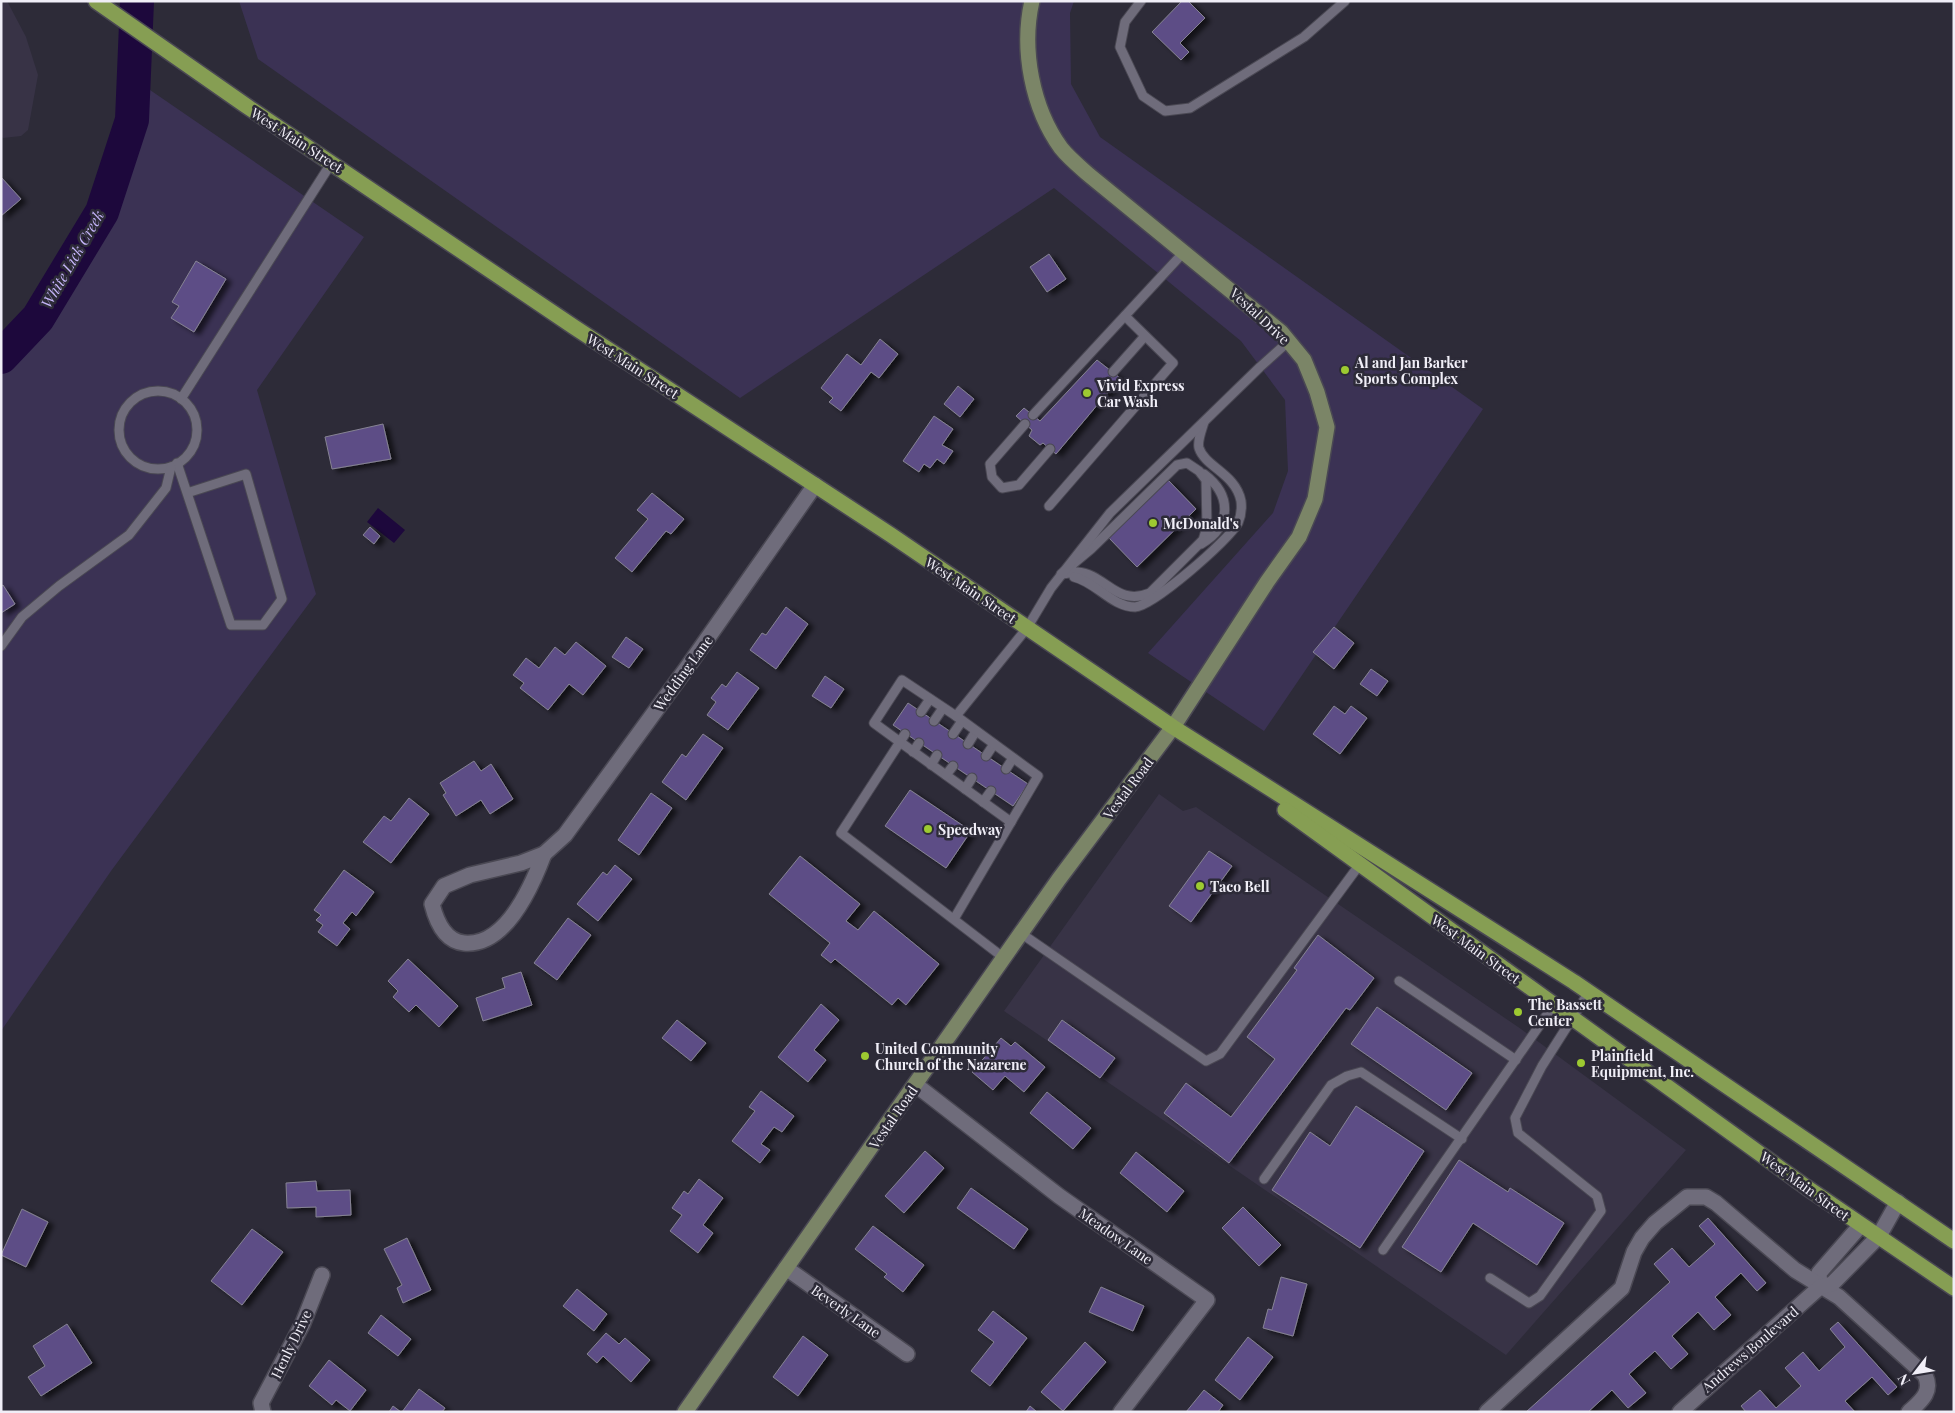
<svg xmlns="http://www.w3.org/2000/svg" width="1955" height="1413" font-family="'Playfair Display',serif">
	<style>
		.built { fill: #383346 }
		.green { fill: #3b3254 }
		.water { fill: #1d083c }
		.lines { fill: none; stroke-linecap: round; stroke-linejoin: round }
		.river { stroke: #1d083c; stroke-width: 34 }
		.building { fill: #5d4e86; stroke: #868393; filter: url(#shadow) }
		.lane-casing { stroke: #4a4853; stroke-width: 11 }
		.street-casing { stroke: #4a4853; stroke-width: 18 }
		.secondary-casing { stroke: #4a4853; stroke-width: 18 }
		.primary-casing { stroke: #4a4853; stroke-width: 18 }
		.lane { stroke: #6f6c7b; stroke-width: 9 }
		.street { stroke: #6f6c7b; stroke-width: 15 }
		.secondary { stroke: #7b8567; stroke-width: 15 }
		.primary { stroke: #869e53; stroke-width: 15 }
		.poi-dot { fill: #9dca31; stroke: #2d2b38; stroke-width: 2 }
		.labels { text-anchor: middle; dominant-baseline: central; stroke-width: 5; stroke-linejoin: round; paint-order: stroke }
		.street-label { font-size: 14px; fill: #f0eef7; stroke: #2d2b38 }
		.poi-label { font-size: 14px; font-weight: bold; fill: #f0eef7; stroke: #2d2b38; text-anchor: start }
		.water-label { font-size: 15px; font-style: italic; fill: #c5b5f9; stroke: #2d2b38 }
	</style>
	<defs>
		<filter id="shadow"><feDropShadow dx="5.5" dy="3" stdDeviation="2.5" flood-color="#0009"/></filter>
	</defs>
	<rect width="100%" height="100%" fill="#2d2b38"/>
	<g class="built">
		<path d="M1,1H7L26,37L38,75L28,130L21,136L3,138L1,136Z"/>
		<path d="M1159,794L1183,811L1196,807L1521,1029L1686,1150L1506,1355L1004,1011Z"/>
	</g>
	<g class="green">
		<path d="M239,1H1074L1070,13L1071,84L1100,137L1483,409L1264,731L1148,653L1273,513L1288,471L1285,400L1241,341L1054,188L740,398L258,59Z"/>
		<path d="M134,79L364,237L257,390L316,594L111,871L1,1031V357L38,318L102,212L132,120Z"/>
	</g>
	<path class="water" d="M378,508L405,530L394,543L367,522Z"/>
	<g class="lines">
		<path class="river" d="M1,357L38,318L102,212L132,120L137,1"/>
	</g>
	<g class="building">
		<path d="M1182,1H1188L1205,18L1180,43L1189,52L1181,60L1152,32Z"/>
		<path d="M1,177L21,199L1,216Z"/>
		<path d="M1049,254L1066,279L1047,292L1030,267Z"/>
		<path d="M196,261L226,279L194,332L171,318L179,306L172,302Z"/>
		<path d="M880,339L898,354L879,378L871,372L841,411L829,402L833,398L821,388L847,354L861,365Z"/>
		<path d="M1097,360L1120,378L1056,454L1043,443L1040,445L1029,436L1032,430L1016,416L1024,408L1040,421Z"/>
		<path d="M958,386L974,399L960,417L944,404Z"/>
		<path d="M934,416L953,429L942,445L953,451L944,464L937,459L930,468L924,464L919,472L903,461Z"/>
		<path d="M383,424L391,459L332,469L325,437Z"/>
		<path d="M1168,480L1196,509L1137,567L1109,538Z"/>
		<path d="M652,493L684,519L671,534L666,531L632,572L615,558L648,519L637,510Z"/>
		<path d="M370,527L380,536L374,544L363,535Z"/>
		<path d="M3,585L15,604L1,613V586Z"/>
		<path d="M786,607L808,624L776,669L750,650L762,633L766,635Z"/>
		<path d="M1334,627L1354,643L1334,669L1313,652Z"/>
		<path d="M626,637L643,649L629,668L612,657Z"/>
		<path d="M576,642L606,666L583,695L569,684L548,710L520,688L524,683L513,675L526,658L539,668L555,647L565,655Z"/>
		<path d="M1371,669L1388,681L1377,696L1360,684Z"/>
		<path d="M737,672L759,688L728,730L707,715L716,702L711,698L722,684L726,687Z"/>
		<path d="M825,676L844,689L831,708L812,696Z"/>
		<path d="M908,703L1028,784L1013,806L893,725Z"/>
		<path d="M1334,706L1345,714L1351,706L1367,718L1340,754L1313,734Z"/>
		<path d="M703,734L723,748L686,800L662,782L682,754L686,757Z"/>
		<path d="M474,761L481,771L491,764L513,799L490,814L481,800L456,816L443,795L446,793L440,783Z"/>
		<path d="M910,790L971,831L946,868L885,826Z"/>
		<path d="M651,793L672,808L639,855L618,840Z"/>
		<path d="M409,798L429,814L391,863L363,842L384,816L391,821Z"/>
		<path d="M1209,851L1232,866L1191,922L1169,906Z"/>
		<path d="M800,856L860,904L846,921L858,930L874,911L939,964L906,1005L898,998L892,1005L835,959L831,963L821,955L830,943L769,894Z"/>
		<path d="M615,865L632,879L598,921L577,904L603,872L607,875Z"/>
		<path d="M344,870L374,892L356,916L352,912L343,923L350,929L337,946L318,932L323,925L316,920L321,915L314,910Z"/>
		<path d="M568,918L591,935L557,980L534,963Z"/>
		<path d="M1318,935L1374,978L1350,1010L1346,1008L1229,1163L1164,1113L1186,1083L1231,1117L1275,1059L1247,1037L1297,970L1294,968Z"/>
		<path d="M408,959L458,1006L439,1027L416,1005L409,1012L393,997L398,991L388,981Z"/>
		<path d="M521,972L532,1005L483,1021L476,998L505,988L502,978Z"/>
		<path d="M821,1004L839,1020L814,1050L826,1060L808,1082L778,1057Z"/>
		<path d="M1377,1007L1472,1073L1446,1110L1351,1044Z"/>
		<path d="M677,1020L706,1043L691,1061L662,1038Z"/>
		<path d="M1062,1020L1115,1058L1100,1078L1048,1040Z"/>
		<path d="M1001,1038L1011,1046L1015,1042L1045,1067L1024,1092L1005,1076L993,1090L972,1072Z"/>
		<path d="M761,1091L794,1116L782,1132L774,1127L761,1144L770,1150L760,1163L732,1141L755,1111L749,1107Z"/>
		<path d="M1047,1092L1091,1128L1073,1149L1030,1113Z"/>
		<path d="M1356,1106L1424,1151L1360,1248L1272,1190L1310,1132L1330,1146Z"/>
		<path d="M925,1151L944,1168L904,1213L885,1196Z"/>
		<path d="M1136,1152L1184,1191L1167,1212L1120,1173Z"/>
		<path d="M1459,1160L1508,1192L1510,1188L1564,1223L1537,1265L1473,1223L1441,1272L1402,1247Z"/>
		<path d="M699,1179L723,1198L703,1225L713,1233L698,1253L670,1231L682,1215L672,1208L684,1191L688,1194Z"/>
		<path d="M316,1181L317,1191L350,1190L351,1215L316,1217V1207L287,1208L286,1183Z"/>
		<path d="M971,1188L1028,1229L1014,1249L957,1208Z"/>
		<path d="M1243,1207L1281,1245L1259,1266L1222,1228Z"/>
		<path d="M22,1209L48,1222L26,1267L1,1255Z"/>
		<path d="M1708,1218L1766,1283L1757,1291L1741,1273L1715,1297L1731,1315L1714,1330L1698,1312L1672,1336L1688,1354L1671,1369L1655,1351L1629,1374L1646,1393L1628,1408L1612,1390L1588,1412H1526L1670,1282L1654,1264L1672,1248L1689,1267L1715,1244L1699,1226Z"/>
		<path d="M873,1226L924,1265L903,1292L884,1277L887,1274L855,1249Z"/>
		<path d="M252,1229L283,1252L242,1305L211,1281Z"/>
		<path d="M407,1238L431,1290L403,1303L397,1288L402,1285L384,1249Z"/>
		<path d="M1281,1277L1307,1284L1293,1336L1263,1328L1268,1309L1272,1310Z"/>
		<path d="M1101,1287L1144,1306L1133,1331L1089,1312Z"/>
		<path d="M577,1289L607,1314L594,1331L563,1306Z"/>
		<path d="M993,1311L1027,1338L990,1386L971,1371L994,1342L978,1330Z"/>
		<path d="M381,1315L411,1339L398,1356L368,1333Z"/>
		<path d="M1838,1322L1897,1387L1888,1395L1872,1377L1845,1401L1855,1412H1746L1741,1406L1760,1390L1776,1408L1801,1386L1785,1368L1803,1352L1819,1371L1845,1347L1830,1329Z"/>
		<path d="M67,1324L92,1363L41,1396L28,1377L45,1366L33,1346Z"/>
		<path d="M606,1333L619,1344L625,1338L650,1360L631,1382L603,1356L597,1363L587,1354Z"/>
		<path d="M803,1336L828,1355L798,1396L773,1377Z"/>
		<path d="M1248,1337L1273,1357L1240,1400L1215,1380Z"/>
		<path d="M1085,1342L1106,1362L1063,1411L1041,1392Z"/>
		<path d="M329,1360L366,1390L350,1411L336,1400L332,1405L309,1386Z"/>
		<path d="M419,1389L445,1408L442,1412H402Z"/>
		<path d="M1204,1390L1223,1405L1218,1412H1186Z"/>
		<path d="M393,1406L401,1412H389Z"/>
		<path d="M1030,1406L1037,1412H1026Z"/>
	</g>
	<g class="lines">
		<defs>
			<g id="lane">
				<path d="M1141,1L1125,22L1120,47L1143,96L1165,111L1190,108L1304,37L1345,1"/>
				<path d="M1113,372L1145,336"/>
				<circle cx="158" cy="430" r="39"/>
				<path d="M181,399L332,162"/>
				<path d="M1033,415L1184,252"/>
				<path d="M1025,424L990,464L992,477L1002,488L1019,485L1050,449"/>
				<path d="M177,463L231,625H263L282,599L246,474L187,493"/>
				<path d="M1187,463L1199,471L1206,480L1207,527L1203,540L1150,593C1116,607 1106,574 1077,572C1072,572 1066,574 1061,574L1091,549L1177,465Z"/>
				<path d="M1049,506L1173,363L1125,316"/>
				<path d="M1201,544C1232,526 1232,495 1204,474"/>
				<path d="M1074,577C1096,582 1112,607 1135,607C1153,606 1229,540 1238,523C1241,516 1242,509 1241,501C1236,474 1205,467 1199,448C1197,441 1202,429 1204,422"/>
				<path d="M1,646L22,617L59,586L129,535L166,488L171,467"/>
				<path d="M921,712L930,699"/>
				<path d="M956,716L1027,628L1051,588L1110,513L1260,367L1289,341"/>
				<path d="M934,721L943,708"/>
				<path d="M905,734L900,742L1011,822"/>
				<path d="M953,734L962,721"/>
				<path d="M968,744L976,731"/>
				<path d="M913,752L919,743"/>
				<path d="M986,756L994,744"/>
				<path d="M931,765L937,755"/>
				<path d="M1006,769L1013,758"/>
				<path d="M946,775L953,766"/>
				<path d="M965,789L972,778"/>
				<path d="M983,802L991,791"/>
				<path d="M954,919L1038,776L956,716L902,680L874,723L900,742L841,833L1004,958"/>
				<path d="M1022,934L1206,1061L1220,1054L1360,864"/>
				<path d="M1399,981L1516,1060"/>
				<path d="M1264,1179L1331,1085L1347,1076L1361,1072L1462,1139"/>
				<path d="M1383,1250L1553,1006"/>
				<path d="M1490,1278L1529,1303L1540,1296L1601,1211L1597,1196L1518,1133L1515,1118L1542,1066L1589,992"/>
			</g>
			<g id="street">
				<path d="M544,854L565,835L686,669L815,485"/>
				<path d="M544,854C532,886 506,947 464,943C444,941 436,920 432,904L444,886L470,875L521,863Z"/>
				<path d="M916,1085L1059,1196L1207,1300L1121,1412"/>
				<path d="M786,1268L907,1354"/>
				<path d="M1820,1287L1819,1273L1860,1226"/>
				<path d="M263,1412L261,1403L303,1323L322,1275"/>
				<path d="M1487,1412L1622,1288L1634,1252L1642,1238L1655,1223L1687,1197H1706L1716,1203L1795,1270L1839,1297L1925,1375C1933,1392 1921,1401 1909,1412"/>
				<path d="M1680,1412L1820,1287L1832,1284L1879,1236L1898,1202"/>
			</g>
			<path id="secondary" d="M685,1412L1059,879L1173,727L1267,582L1299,537L1315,499L1327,427L1317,392L1304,360L1281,332L1089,175C1080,167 1069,158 1061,148C1032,108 1021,49 1032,1"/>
			<g id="primary">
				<path d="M96,1L245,105L574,327L891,535L1173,727L1574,982L1954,1241"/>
				<path d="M1285,810L1806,1187L1954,1288"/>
			</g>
		</defs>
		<use href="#lane" class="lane-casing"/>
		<use href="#street" class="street-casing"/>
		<use href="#secondary" class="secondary-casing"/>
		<use href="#primary" class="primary-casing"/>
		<use href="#lane" class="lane"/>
		<use href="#street" class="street"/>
		<use href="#secondary" class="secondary"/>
		<use href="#primary" class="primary"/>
	</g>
	<g class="poi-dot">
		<circle cx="1345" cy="370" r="5"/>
		<circle cx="1087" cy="393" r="5"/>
		<circle cx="1153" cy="523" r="5"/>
		<circle cx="928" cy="829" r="5"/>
		<circle cx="1200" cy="886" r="5"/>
		<circle cx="1518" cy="1012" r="5"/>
		<circle cx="865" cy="1056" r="5"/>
		<circle cx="1581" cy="1063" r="5"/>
	</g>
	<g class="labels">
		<g class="street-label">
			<text transform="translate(297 140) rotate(33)">West Main Street</text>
			<text transform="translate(1260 316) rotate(43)">Vestal Drive</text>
			<text transform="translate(633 366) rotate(33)">West Main Street</text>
			<text transform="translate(971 590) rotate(34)">West Main Street</text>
			<text transform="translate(683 673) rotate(-54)">Wedding Lane</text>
			<text transform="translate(1128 788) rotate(-53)">Vestal Road</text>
			<text transform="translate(1476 949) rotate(36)">West Main Street</text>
			<text transform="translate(893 1117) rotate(-55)">Vestal Road</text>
			<text transform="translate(1805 1186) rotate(36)">West Main Street</text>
			<text transform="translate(1116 1236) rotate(35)">Meadow Lane</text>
			<text transform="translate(846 1311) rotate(35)">Beverly Lane</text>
			<text transform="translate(291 1344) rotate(-64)">Henly Drive</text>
			<text transform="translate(1750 1349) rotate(-41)">Andrews Boulevard</text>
		</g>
		<g class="poi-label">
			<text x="1355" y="362">Al and Jan Barker<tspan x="1355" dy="16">Sports Complex</tspan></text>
			<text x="1097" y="385">Vivid Express<tspan x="1097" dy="16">Car Wash</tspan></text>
			<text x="1163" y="523">McDonald's</text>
			<text x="938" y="829">Speedway</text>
			<text x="1210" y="886">Taco Bell</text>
			<text x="1528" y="1004">The Bassett<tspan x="1528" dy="16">Center</tspan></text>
			<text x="875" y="1048">United Community<tspan x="875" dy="16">Church of the Nazarene</tspan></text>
			<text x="1591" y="1055">Plainfield<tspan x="1591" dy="16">Equipment, Inc.</tspan></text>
		</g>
		<g class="water-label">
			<text transform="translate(72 259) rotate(-60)">White Lick Creek</text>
		</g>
	</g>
	<rect width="1955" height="1413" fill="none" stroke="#f0eef7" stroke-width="5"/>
	<g transform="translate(1915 1373) rotate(239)" stroke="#2d2b38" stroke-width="4" paint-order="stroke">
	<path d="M0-4L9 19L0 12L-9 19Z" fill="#f0eef7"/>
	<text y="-8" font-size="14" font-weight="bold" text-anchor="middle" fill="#f0eef7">N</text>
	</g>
</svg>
